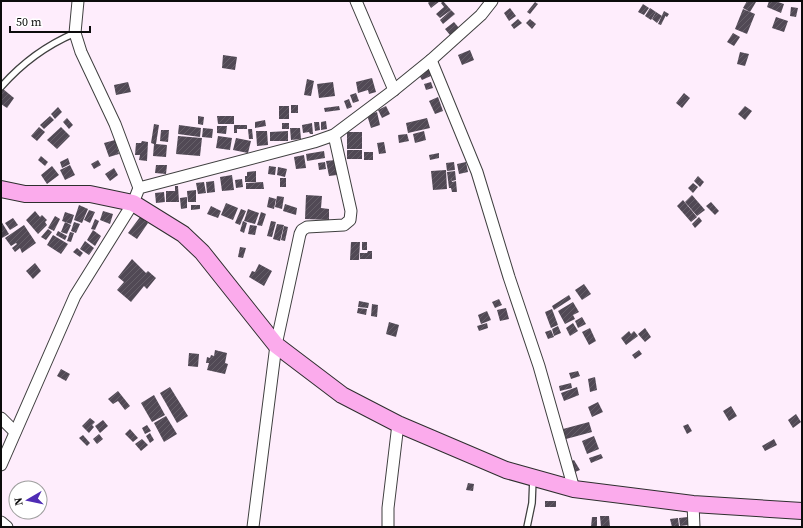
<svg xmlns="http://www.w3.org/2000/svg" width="803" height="528" font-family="'Source Serif 4',serif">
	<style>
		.building { fill: url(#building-hatch) }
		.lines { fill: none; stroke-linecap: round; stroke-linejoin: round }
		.lane-casing { stroke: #3f3f3f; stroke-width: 8 }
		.street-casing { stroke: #3f3f3f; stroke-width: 13 }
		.secondary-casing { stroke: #2e2e2e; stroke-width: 18 }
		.lane { stroke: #fff; stroke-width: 5.5 }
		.street { stroke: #fff; stroke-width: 11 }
		.secondary { stroke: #fbabec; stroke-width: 16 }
	</style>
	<defs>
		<pattern id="building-hatch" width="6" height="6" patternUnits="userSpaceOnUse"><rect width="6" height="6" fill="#514955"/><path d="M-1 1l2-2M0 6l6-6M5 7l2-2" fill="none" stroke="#655f68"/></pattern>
	</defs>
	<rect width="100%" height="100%" fill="#feedfc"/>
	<g class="building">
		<path d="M430,1H440L431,8L428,3Z"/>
		<path d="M443,1L451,10L440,18L436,14L444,7L441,3Z"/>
		<path d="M747,1L756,2L750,12L743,8Z"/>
		<path d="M769,1H775L784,4L781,13L767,7Z"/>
		<path d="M535,2L538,4L530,14L527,12Z"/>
		<path d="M643,4L649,8L644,15L638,12Z"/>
		<path d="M791,7L798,8L796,17L790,16Z"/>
		<path d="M510,8L516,16L509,21L504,13Z"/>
		<path d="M650,8L656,12L651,20L645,16Z"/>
		<path d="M743,9L755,14L747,34L735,29Z"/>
		<path d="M451,10L455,14L443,24L440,20Z"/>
		<path d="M664,11L669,14L667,17L665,16V17L661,25L658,24Z"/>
		<path d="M656,12L662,16L657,23L652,19Z"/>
		<path d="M776,17L788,21L784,32L772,28Z"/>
		<path d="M518,19L522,23L514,29L511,25Z"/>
		<path d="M530,19L536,24L532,29L526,23Z"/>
		<path d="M454,22L459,28L450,35L445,29Z"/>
		<path d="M733,33L740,37L734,46L727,42Z"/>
		<path d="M470,50L474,60L462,65L458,55Z"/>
		<path d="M740,52L749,54L745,66L737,64Z"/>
		<path d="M223,55L237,57L235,70L222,68Z"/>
		<path d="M430,69L433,75L422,80L419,75Z"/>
		<path d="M372,78L376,92L369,94L368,90L358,93L356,82Z"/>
		<path d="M307,79L314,81L311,96L304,95Z"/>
		<path d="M128,82L131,92L116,95L114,85Z"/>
		<path d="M333,82L335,96L319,98L317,84Z"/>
		<path d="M431,82L433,88L426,90L424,84Z"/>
		<path d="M3,89L14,98L7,108L1,104V91Z"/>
		<path d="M356,93L359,101L353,103L350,95Z"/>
		<path d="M684,93L690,98L682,108L676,103Z"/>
		<path d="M438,97L443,111L435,114L429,101Z"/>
		<path d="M349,99L352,107L347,109L344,101Z"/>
		<rect x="291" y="105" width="7" height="8"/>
		<rect x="279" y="106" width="10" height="13"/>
		<path d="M339,106L340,110L325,112L324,108Z"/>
		<path d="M386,106L390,114L382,118L378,110Z"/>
		<path d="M745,106L752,111L745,120L738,114Z"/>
		<path d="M58,107L62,112L55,119L51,114Z"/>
		<path d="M377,112L380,125L371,128L367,115Z"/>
		<path d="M50,116L54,120L44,129L40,125Z"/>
		<path d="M198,116L204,117L203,125L198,124Z"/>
		<path d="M217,116H234V124H218Z"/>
		<path d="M67,118L73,125L69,129L63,122Z"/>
		<path d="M427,118L430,128L408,133L406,123Z"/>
		<path d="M265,120L266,126L255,128V122Z"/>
		<path d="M326,121L327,129L321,130V122Z"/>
		<path d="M314,122H319L320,130L315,131Z"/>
		<rect x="282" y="123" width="7" height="6"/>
		<path d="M312,123L313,134H310L309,132L303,133L302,125Z"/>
		<path d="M154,124L159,125L156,144L167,145L166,157L153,156L154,144L151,143Z"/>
		<path d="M179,125L201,128L200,137L178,134Z"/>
		<path d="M234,125H247V129H237V133H234Z"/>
		<path d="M217,126H227L226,134L217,133Z"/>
		<path d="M39,127L45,132L37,141L31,136Z"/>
		<path d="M61,127L70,136L57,149L47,140Z"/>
		<path d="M203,128L213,129L212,138L202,137Z"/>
		<path d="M290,128H300L301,139L291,140Z"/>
		<path d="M248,129H252L253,139H249Z"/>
		<path d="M161,130H169L168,142L160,141Z"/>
		<path d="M256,131H267L268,145L257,146Z"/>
		<path d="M288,131V141H270V132Z"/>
		<path d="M424,131L426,140L415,143L413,134Z"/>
		<rect x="347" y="132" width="15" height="17"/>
		<path d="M407,134L409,141L399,143L398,135Z"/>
		<path d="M178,136L202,138L200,156L176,154Z"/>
		<path d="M218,136L232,138L230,150L216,148Z"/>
		<path d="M236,138L251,141L248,153L233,150Z"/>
		<path d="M115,140L119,154L109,157L104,143Z"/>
		<path d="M142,141L148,142L147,161L139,160L140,155H135L136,143H141Z"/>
		<path d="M384,142L386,153L379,154L377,143Z"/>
		<rect x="347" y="150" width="15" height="9"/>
		<path d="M324,151L325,158L307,161L306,154Z"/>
		<rect x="364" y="152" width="9" height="8"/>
		<path d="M439,153V158L430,160L429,155Z"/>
		<path d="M304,155L306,168L296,169L294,157Z"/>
		<path d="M41,156L48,162L45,166L38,160Z"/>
		<path d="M68,158L70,164L62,168L60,162Z"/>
		<path d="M98,160L101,165L94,169L91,164Z"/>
		<path d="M335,160L337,175L329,176L326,161Z"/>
		<path d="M325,162L326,169L319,170L318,163Z"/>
		<path d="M454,162L455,170L447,171L446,163Z"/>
		<path d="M466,162L468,172L459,174L457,164Z"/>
		<path d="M70,165L75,175L65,180L60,170Z"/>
		<path d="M156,165H167L166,174L155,173Z"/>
		<path d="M52,166L59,175L47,184L41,175Z"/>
		<path d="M269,166L276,167L275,175L268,174Z"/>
		<path d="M278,167L287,169L285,177L277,175Z"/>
		<path d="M114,168L118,175L110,181L105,174Z"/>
		<path d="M446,170L447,189L433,190L431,171Z"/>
		<path d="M256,171V182H245V176H247V172Z"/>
		<path d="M455,171L456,180L452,181L451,177L452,182L456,181L457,192H452L451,188H449L447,172Z"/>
		<path d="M232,175L234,190L222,191L220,177Z"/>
		<path d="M698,176L704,182L700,187L694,181Z"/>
		<rect x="280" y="178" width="6" height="9"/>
		<path d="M242,179L243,187L236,188L235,180Z"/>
		<path d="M214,181L215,192L207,193L206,182Z"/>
		<path d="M204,182L206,193L198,194L196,183Z"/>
		<path d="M263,182L264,189H246V183Z"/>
		<path d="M693,183L698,187L693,193L688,188Z"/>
		<path d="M175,186H178L179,202H166V191H175Z"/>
		<path d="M196,190V202H188L187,191Z"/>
		<path d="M164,192L165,202L156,203L155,193Z"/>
		<path d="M306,195L322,196L321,208L329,209V220L305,219Z"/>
		<path d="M692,195L705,210L697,216L685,202Z"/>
		<path d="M277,196L284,197L282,209L275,207Z"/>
		<path d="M187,197V208L181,209L180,198Z"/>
		<path d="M269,197L276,199L274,209L267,207Z"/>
		<path d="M683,200L697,217L691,222L677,206Z"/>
		<path d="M711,202L719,211L715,215L706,206Z"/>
		<path d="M226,203L238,208L233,220L221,215Z"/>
		<path d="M285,204L297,208L296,215L283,211Z"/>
		<path d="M79,205L88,209L82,223L74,220Z"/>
		<path d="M191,205H200V209L191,210Z"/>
		<path d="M211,206L221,211L218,218L207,214Z"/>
		<path d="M241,209L246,211L240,225L235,223Z"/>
		<path d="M248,209L259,213L255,224L244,221Z"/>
		<path d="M89,210L95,212L90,223L84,220Z"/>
		<path d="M35,211L40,217L42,215L47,220L45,222L47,225L38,234L26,220Z"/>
		<path d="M103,211L113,214L110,224L100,220Z"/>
		<path d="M65,212L74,215L71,224L62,221Z"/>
		<path d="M261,212L266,214L262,226L257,225Z"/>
		<path d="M55,216L60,219L54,231L48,228Z"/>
		<path d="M140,217L148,223L137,239L128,233Z"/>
		<path d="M699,217L702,221L695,228L692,224Z"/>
		<path d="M13,218L18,225L10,230L5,223Z"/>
		<path d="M95,219L99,221L95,230L91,229Z"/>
		<path d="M1,221L9,234L2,238L1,236Z"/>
		<path d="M243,221L247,223L244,233L240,231Z"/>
		<path d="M271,221L276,222L272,237L267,236Z"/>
		<path d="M65,222L71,225L67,234L61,232Z"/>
		<path d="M74,222L80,224L76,233L71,231Z"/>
		<path d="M277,224L284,225L280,241L273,239Z"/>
		<path d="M24,225L36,243L22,253L20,248L15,252L12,248L17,244L16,243L11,246L5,238Z"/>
		<path d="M250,225L257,226L255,235L248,234Z"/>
		<path d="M284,226L288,227L285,241L281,240Z"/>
		<path d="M48,229L52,232L46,240L41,237Z"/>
		<path d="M93,230L101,236L95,246L87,240Z"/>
		<path d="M58,231L67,236L65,240L56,235Z"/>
		<path d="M70,232L74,233L71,242L67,241Z"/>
		<path d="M53,235L68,244L61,254L47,245Z"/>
		<path d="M85,241L94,248L89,255L80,249Z"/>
		<path d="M351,242H360L359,260H350Z"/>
		<rect x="362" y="242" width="5" height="8"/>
		<path d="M240,247L246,248L243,258L238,257Z"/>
		<path d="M77,248L83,253L80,257L73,252Z"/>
		<path d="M368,251H372V259H360V253H367Z"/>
		<path d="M132,259L146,273L148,271L156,278L147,289L144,286L131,302L117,290L124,282L118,277Z"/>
		<path d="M35,263L41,271L33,279L26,271Z"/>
		<path d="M259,264L272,271L264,286L249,277L252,271L255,272Z"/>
		<path d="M584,284L591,294L582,300L575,290Z"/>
		<path d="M569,295L571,299L554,310L552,306Z"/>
		<path d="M499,299L502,305L495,308L492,302Z"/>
		<path d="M359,301L369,303L368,308L358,307Z"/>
		<path d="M573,302L579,312L573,315L575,319L565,324L558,311Z"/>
		<path d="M372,304L378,305L377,317L371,316Z"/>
		<path d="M358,308L367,309L366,315L357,313Z"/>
		<path d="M506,308L509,319L500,321L497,310Z"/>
		<path d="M552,309L558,325L551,328L545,312Z"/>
		<path d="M487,311L491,320L481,324L478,315Z"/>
		<path d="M582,317L586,324L578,328L575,321Z"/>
		<path d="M389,322L399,325L396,337L386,334Z"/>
		<path d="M487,323L488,328L479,331L477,326Z"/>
		<path d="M573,323L578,331L570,336L566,328Z"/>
		<path d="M558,326L561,333L554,336L552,329Z"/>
		<path d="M590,328L596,341L589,345L582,332Z"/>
		<path d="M645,328L651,337L645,342L638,334Z"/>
		<path d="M551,330L554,337L548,339L545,332Z"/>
		<path d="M629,331L631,334L634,331L638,336L626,345L621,338Z"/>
		<path d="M215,350L227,353L225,363L228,364L225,374L207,370L209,363H206L207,357L210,358L211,355L214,356Z"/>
		<path d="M639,350L642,354L635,359L632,355Z"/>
		<path d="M189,353L199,354L198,367L188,366Z"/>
		<path d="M61,369L70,374L66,381L57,376Z"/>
		<path d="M578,371L580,376L571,379L569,373Z"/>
		<path d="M595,377L597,390L590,392L588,379Z"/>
		<path d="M571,383L572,388L560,391L559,386Z"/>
		<path d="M170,387L188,416L177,423L160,393Z"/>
		<path d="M577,387L579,395L564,401L561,393Z"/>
		<path d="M118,391L130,406L125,410L118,401L113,404L108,399Z"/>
		<path d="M154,395L165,415L152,422L141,403Z"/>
		<path d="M598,402L603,412L592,417L588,407Z"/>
		<path d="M731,406L737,416L729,421L723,411Z"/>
		<path d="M796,414L801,422L793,428L788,420Z"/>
		<path d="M166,416L177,434L164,442L154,423Z"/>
		<path d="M90,418L95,422L92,425L94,427L89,433L82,426Z"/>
		<path d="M103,420L108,426L100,433L95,426Z"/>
		<path d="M589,422L592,432L566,439L563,429Z"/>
		<path d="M688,424L692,431L687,434L683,426Z"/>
		<path d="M147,425L151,431L145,434L142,428Z"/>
		<path d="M130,429L138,438L133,442L125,434Z"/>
		<path d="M150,433L154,440L150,443L146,436Z"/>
		<path d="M99,434L103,439L97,444L93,439Z"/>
		<path d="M83,435L90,443L87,446L79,438Z"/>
		<path d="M594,436L599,449L587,454L582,441Z"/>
		<path d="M142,439L148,445L141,451L135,444Z"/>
		<path d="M774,439L777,445L765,451L762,446Z"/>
		<path d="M601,454L603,458L591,463L589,458Z"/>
		<path d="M574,460L580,470L575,472L570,462Z"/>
		<path d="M468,483L474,484L473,491L466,490Z"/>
		<rect x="545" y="501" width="11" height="6"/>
		<path d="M600,516H609L610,527H601Z"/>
		<path d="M592,517H597V527H591Z"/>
		<path d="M688,517L689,525L680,526L679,518Z"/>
		<path d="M678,518L679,526L672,527L670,519Z"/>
	</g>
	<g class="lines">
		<defs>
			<g id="lane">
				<path d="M1,87C21,64 47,45 75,33"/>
				<path d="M527,527L532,503L533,478"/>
			</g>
			<g id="street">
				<path d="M78,1L75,33L81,52L115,124L139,188"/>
				<path d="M356,1L394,90"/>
				<path d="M431,60L477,172L509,277L539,366L574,489"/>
				<path d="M1,418L15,432"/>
				<path d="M1,465L75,296L133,203L139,188L314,142L334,135L394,90L431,60L481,15L492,1"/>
				<path d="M693,504L694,527"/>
				<path d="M1,522L7,527"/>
				<path d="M253,527L276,345L300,234L302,230L307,227L344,225L350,220L351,211L334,135"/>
				<path d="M388,527V508L398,424"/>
			</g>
			<path id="secondary" d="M1,189L25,194H90L133,203L183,234L202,252L276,345L342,395L398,424L506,470L574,489L693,504L802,511"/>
		</defs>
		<use href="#lane" class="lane-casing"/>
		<use href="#street" class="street-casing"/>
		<use href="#secondary" class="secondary-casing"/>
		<use href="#lane" class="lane"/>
		<use href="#street" class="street"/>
		<use href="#secondary" class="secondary"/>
	</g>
	<rect width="803" height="528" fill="none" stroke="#0c0c0c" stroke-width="4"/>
	<g transform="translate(28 500) rotate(261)"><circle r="19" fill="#ffffff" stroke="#9e9e9e"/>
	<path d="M0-3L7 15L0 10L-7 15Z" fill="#4f2cb5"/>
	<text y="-6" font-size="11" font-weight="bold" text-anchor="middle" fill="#0c0c0c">N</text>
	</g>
	<path d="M10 26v6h80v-6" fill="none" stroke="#0c0c0c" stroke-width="2"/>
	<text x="16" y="26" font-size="12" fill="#0c0c0c" stroke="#ffffff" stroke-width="3" paint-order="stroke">50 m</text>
</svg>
